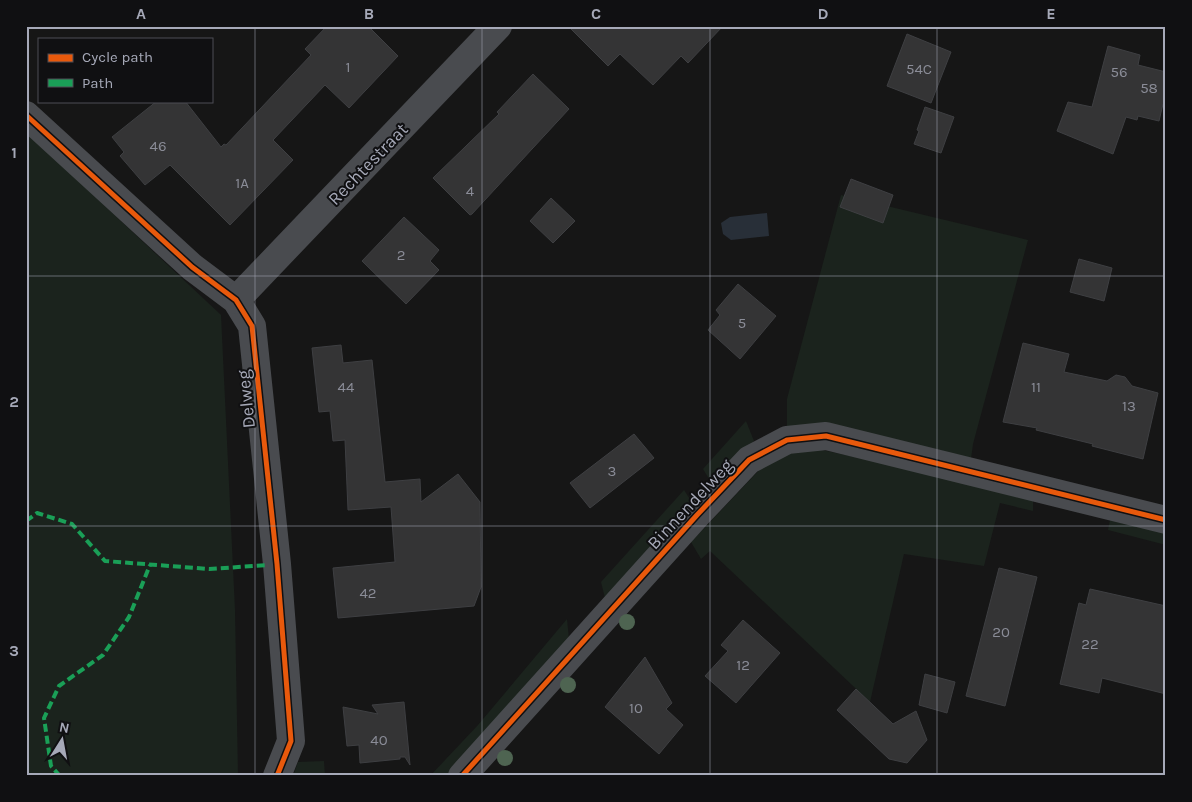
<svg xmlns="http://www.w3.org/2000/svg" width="1192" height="802" font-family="Karla,sans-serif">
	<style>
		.green { fill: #1b231d }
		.water { fill: #282f38 }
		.building { fill: #343435; stroke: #3e3f42 }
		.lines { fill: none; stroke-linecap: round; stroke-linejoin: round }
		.minor { stroke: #494b4f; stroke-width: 28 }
		.quiet { stroke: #1a9f57; stroke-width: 4; stroke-dasharray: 8 4; stroke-linecap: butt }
		.cycleway-casing { stroke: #101012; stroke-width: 8 }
		.cycleway { stroke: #e8590c; stroke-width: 5 }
		.tree { fill: #4e6451 }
		.grid { fill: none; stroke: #a6a9b8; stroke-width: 1; stroke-opacity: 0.55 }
		.labels { text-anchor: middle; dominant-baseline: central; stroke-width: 4; stroke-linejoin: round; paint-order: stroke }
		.number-label { font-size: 15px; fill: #8a8c97 }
		.street-label { font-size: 18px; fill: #a6a9b8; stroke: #101012 }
		.neatline { fill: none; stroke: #a6a9b8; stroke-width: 2 }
		.grid-label { font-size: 16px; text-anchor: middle; font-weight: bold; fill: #a6a9b8 }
	</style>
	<rect width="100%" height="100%" fill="#161616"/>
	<g class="green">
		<path d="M26,132L221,315L235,610L238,776H26Z"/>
		<path d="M841,195L1028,240L973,444L971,459L787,428V399Z"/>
		<path d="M746,421L754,441L711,482L703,469Z"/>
		<path d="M789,450H822L950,477L1033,500V511L1000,503L984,566L904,554L870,702L710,551L701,559L691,542L766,463Z"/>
		<path d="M684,490L693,504L606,602L601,582Z"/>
		<path d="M1110,520L1166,532V545L1108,530Z"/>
		<path d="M567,619L569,639L447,776H430L478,725Z"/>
		<path d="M324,761L325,776H293L298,762Z"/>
	</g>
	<path class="water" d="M767,213L769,236L731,240L723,234L721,223L730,217Z"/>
	<g class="building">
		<path d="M327,26H368L398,56L349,108L325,85L273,140L293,160L230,225L170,165L145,185L120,156L124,152L112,137L157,101H185L221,147L224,144L226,145L311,55L305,49Z"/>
		<path d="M568,26H723L688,63L681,56L653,85L620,54L608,66Z"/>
		<path d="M907,34L951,52L931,103L887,86Z"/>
		<path d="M1108,46L1140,55L1138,65L1166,72V105L1163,104L1159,121L1138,116L1137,120L1126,117L1113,154L1057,131L1068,102L1092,107Z"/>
		<path d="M533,74L569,109L472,214L470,215L433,178L499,114L497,112Z"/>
		<path d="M925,107L954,117L941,153L914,144L919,131L917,130Z"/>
		<path d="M851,179L893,195L883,223L840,207Z"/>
		<path d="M551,198L575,221L553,243L530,221Z"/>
		<path d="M404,217L439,250L430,261L439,270L406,304L362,261Z"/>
		<path d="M1079,259L1112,268L1104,301L1070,292Z"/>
		<path d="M738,284L776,316L740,359L708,330L720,315L716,310Z"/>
		<path d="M1023,343L1069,354L1064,372L1107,381L1116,375L1125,377L1132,386L1158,393L1143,459L1092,446L1093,444L1036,430L1037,428L1003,422Z"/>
		<path d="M341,345L343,363L372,360L385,482L420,479L421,502L458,474L480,502L481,587L474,606L338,618L333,568L395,562L391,507L348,510L345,440L333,441L330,411L319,412L312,348Z"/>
		<path d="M634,434L654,458L590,508L570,483Z"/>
		<path d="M999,568L1037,577L1005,706L966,696Z"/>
		<path d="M1090,589L1166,606V694L1102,678L1099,693L1060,684L1079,603L1086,605Z"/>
		<path d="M743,620L780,653L736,703L705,676L728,651L721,645Z"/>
		<path d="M645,657L672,703L666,709L683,725L659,754L605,707Z"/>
		<path d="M925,674L955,682L947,713L919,705Z"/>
		<path d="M856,689L893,724L916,711L927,740L907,763L889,759L837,710Z"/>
		<path d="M404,702L410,765L405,757H400V759L360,763L359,745L347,746L343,707L378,714L372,705Z"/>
	</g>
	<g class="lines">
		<g class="minor">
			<path d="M26,115L192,267L236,300L252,326L277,564L291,741L277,776"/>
			<path d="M236,300L498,26"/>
			<path d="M462,776L697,515L749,460L787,440L826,436L1166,520"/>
		</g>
		<g class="quiet">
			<path d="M26,521L37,513L72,524L105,561L209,569L268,565"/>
			<path d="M60,776L51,766L44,718L59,686L103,655L129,617L150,565"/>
		</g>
		<defs>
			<g id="cycleway">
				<path d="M26,115L192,267L236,300L252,326L277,564L291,741L277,776"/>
				<path d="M462,776L697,515L749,460L787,440L826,436L1166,520"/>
			</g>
		</defs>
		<use href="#cycleway" class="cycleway-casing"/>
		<use href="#cycleway" class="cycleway"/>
	</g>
	<g class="tree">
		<circle cx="627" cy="622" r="8"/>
		<circle cx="568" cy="685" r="8"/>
		<circle cx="505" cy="758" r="8"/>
	</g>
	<path class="grid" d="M255,26V776M482,26V776M710,26V776M937,26V776M26,276H1166M26,526H1166"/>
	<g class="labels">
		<g class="number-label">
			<text x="348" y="67">1</text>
			<text x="919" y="69">54C</text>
			<text x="1119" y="72">56</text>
			<text x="1149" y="88">58</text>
			<text x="158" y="146">46</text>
			<text x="242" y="183">1A</text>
			<text x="470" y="191">4</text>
			<text x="401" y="255">2</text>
			<text x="742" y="323">5</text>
			<text x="346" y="387">44</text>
			<text x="1036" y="387">11</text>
			<text x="1129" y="406">13</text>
			<text x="612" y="471">3</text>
			<text x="368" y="593">42</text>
			<text x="1001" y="632">20</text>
			<text x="1090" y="644">22</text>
			<text x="743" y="665">12</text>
			<text x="636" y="708">10</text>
			<text x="379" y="740">40</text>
		</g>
		<g class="street-label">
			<text transform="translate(368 164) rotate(-46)">Rechtestraat</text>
			<text transform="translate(246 399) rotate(-96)">Delweg</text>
			<text transform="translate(690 504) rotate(-47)">Binnendelweg</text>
		</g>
	</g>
	<rect width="1192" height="802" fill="none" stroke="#101012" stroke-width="55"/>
	<rect x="38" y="38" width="175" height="65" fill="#101012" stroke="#4c4d54"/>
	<rect x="48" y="54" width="25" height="8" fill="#e8590c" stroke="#4c4d54"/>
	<text x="82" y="62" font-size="15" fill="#a6a9b8">Cycle path</text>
	<rect x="48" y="79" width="25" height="8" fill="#1a9f57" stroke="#4c4d54"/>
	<text x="82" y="88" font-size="15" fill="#a6a9b8">Path</text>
	<g transform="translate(62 740) rotate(11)" stroke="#101012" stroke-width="4" paint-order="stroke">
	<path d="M0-4L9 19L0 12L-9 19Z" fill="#a6a9b8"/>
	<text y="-8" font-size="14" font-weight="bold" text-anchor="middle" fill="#a6a9b8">N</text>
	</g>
	<rect x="28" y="28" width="1136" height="746" class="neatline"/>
	<g class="grid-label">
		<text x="141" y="19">A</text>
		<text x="369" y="19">B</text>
		<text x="596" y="19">C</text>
		<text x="823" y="19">D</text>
		<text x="1051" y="19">E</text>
		<text x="14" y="158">1</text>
		<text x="14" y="407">2</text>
		<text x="14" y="656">3</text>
	</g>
</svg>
